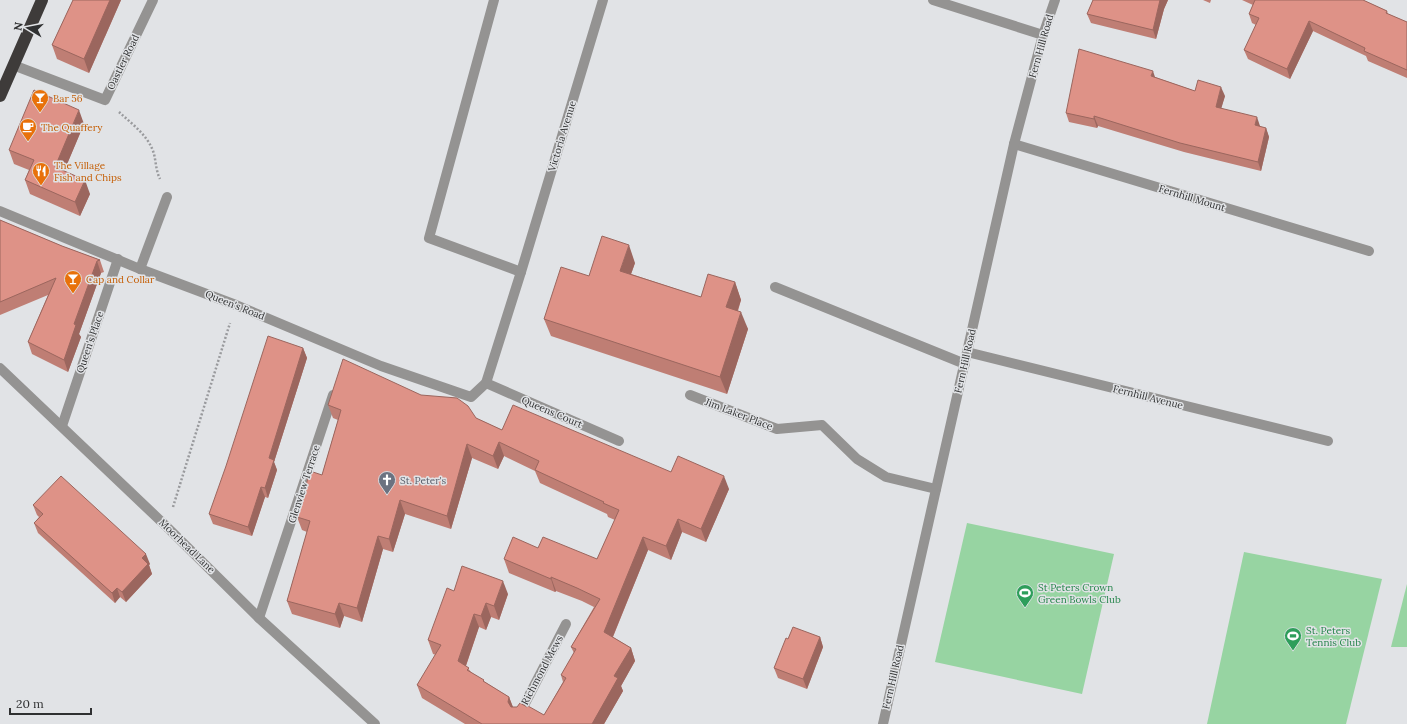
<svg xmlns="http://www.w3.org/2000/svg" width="1407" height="724" font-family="Lora,serif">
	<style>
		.green { fill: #97d4a2 }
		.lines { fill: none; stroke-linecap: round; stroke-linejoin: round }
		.path { stroke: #999a9d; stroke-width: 2.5; stroke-dasharray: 2 2; stroke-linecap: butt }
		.minor { stroke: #949392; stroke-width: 10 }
		.highway { stroke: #3e3b3a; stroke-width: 12 }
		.wall { fill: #bf7e74 }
		.shaded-wall { fill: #9b665e }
		.building { fill: #de9287; stroke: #9b665e }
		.labels { text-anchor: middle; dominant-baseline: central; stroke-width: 3; stroke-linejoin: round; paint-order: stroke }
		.street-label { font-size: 10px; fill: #2f3031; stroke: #e1e3e6 }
		.food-label { font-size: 10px; fill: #c56008; stroke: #e1e3e6; text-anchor: start }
		.worship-label { font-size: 10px; fill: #5b616d; stroke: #e1e3e6; text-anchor: start }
		.leisure-label { font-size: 10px; fill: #27864d; stroke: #e1e3e6; text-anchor: start }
	</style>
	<rect width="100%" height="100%" fill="#e1e3e6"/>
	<g class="green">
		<path d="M967,523L1114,554L1082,694L935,662Z"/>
		<path d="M1244,552L1382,579L1346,724H1207Z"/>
		<path d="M1407,584V647H1391Z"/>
	</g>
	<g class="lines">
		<g class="path">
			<path d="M119,112C132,124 149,136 154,154C156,162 156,171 160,179"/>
			<path d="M173,507L230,323"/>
		</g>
		<g class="minor">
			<path d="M494,0L429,238L521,272"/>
			<path d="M933,0L1043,35"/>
			<path d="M13,65L105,100L153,0"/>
			<path d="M1014,144L1369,251"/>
			<path d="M0,211L140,269L236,305L381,366L471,397L486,383L521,272L603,0"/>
			<path d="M140,269L167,197"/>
			<path d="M775,287L965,364"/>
			<path d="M967,352L1328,441"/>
			<path d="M0,368L167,527L259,618L375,724"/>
			<path d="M486,383L619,441"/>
			<path d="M690,395L777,429L822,425L857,459L886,477L936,489"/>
			<path d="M62,426L118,259"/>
			<path d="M259,618L333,395"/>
			<path d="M519,715L566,624"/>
			<path d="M883,724L1014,144L1043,35L1055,0"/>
		</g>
		<path class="highway" d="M0,96L42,0"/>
	</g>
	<g class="wall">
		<path d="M73,0H121L89,73L57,59L52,45Z"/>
		<path d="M1093,0H1168L1164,9L1156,39L1091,23L1087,14Z"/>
		<path d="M1203,0H1211L1210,3Z"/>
		<path d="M1242,0H1363L1387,11L1388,14L1407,22V78L1368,61L1366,56L1313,31L1290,79L1248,59L1244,50L1256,25L1252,23L1249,14L1253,5Z"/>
		<path d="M1155,77L1195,91L1225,96L1221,108L1260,126V127L1266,128L1269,137L1261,171L1184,152L1098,126L1097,128L1069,122L1066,113Z"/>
		<path d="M84,124L64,171L90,194L80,216L30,194L25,180L29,170L14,164L9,150Z"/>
		<path d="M0,220L62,246L100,260L104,272L101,273L79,334L81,337L68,372L32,354L28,342L48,295L0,315Z"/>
		<path d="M635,263L631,274L701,297L735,282L741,300L738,311L748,329L727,394L551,336L544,319L589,276Z"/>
		<path d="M303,348L307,358L274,462L277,470L268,498L265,497L252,536L213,524L209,514Z"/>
		<path d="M421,395L476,418L502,430L671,472L729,489L706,542L682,532L671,560L648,550L613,637L631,648L635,661L621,686L623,691L604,724H465L422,698L417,685L436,655L433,654L428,640L454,591L508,594L499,620L491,617L486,630L479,627L466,666L471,672L485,682L509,697L513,707H527L544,715L563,682L561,675L574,653L571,647L594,607L582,601L556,591L555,592L509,573L504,559L538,548L597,559L615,520L608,517L607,514L540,483L535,471L504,456L498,469L472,458L451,529L405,514L393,552L383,549L362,622L344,616L340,628L292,614L287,601L307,532L302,530L297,517L322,475L338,420L333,418L328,405Z"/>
		<path d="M33,505L150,564L149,565L152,574L126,602L120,597L115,603L38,533L34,523L39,517L37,515Z"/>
		<path d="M820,637L823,647L807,689L778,678L774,668L788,639Z"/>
	</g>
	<g class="shaded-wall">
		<path d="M110,0H121L89,73L84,59Z"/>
		<path d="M1160,0H1168L1164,9L1156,39L1153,30Z"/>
		<path d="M1309,21L1313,31L1290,79L1287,69Z"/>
		<path d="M1153,71L1156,80L1151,76Z"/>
		<path d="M1221,87L1225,96L1219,116L1216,107Z"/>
		<path d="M79,110L84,124L60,181L55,167Z"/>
		<path d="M1094,116L1098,126L1097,128L1094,119Z"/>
		<path d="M1257,117L1260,126L1258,135L1255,125Z"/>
		<path d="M1266,128L1269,137L1261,171L1258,162Z"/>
		<path d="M85,180L90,194L80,216L75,202Z"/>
		<path d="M629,245L635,263L626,288L620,271Z"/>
		<path d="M97,261L101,273L79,334L81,337L68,372L64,360L74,324Z"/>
		<path d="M735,282L741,300L733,324L726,307Z"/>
		<path d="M741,312L748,329L727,394L720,377Z"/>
		<path d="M303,348L307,358L274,462L277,470L268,498L265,488L269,458Z"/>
		<path d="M499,442L504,456L498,469L493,456Z"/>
		<path d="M467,444L472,458L451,529L447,516Z"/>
		<path d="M724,476L729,489L706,542L701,529Z"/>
		<path d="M261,487L265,497L252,536L248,527Z"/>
		<path d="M400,500L405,514L393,552L389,539Z"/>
		<path d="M678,519L682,532L671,560L666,546Z"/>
		<path d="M378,536L383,549L362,622L357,608Z"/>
		<path d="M643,537L648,550L609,646L604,632Z"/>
		<path d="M146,554L150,564L149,565L152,574L126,602L122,592L142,558Z"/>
		<path d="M551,577L556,591L555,592L551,579Z"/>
		<path d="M503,581L508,594L499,620L494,606Z"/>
		<path d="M117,588L120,597L115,603L112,593Z"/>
		<path d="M339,603L344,616L340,628L335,614Z"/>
		<path d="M486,603L491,617L486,630L481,616Z"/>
		<path d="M474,614L479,627L463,674L458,661Z"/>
		<path d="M820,637L823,647L807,689L803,679Z"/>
		<path d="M631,648L635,661L621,686L623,691L604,724H592L614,676Z"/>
		<path d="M509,697L514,710L513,716L508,702Z"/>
	</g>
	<g class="building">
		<path d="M73,0H110L84,59L52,45Z"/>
		<path d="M1093,0H1160L1153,30L1087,14Z"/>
		<path d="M1255,0H1363L1387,11L1386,13L1407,22V70L1364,51L1365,48L1309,21L1287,69L1244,50L1259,18L1249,14Z"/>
		<path d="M1079,49L1153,71L1151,76L1195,91L1198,80L1221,87L1216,107L1257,117L1255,125L1266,128L1258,162L1180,143L1094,116V119L1066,113Z"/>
		<path d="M34,90L79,110L55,167L85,180L75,202L25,180L34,160L9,150Z"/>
		<path d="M0,220L62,246L100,260L97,261L74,324L76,325L64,360L28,342L56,278L0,302Z"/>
		<path d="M602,236L629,245L620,271L701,297L708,274L735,282L726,307L741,312L720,377L544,319L561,267L589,276Z"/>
		<path d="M268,336L303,348L269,458L274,460L265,488L261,487L248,527L209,514L226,466Z"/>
		<path d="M343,359L421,395L457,398L468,406L476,418L502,430L513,405L671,472L678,456L724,476L701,529L678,519L666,546L643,537L604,632L631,648L614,676L618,678L592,724H482L417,685L441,645L428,640L447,588L454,591L462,566L503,581L494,606L486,603L481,616L474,614L458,661L469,668L467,670L484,680L483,681L509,697L508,702L511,707H517L520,703L527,707L528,706L544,715L566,678L561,675L576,649L571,647L600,599L577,588L551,577V579L504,559L513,537L538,548L543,537L597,559L619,510L603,503L604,502L535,470L539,461L499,442L493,456L467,444L447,516L400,500L389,539L378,536L357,608L339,603L335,614L287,601L310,521L297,517L310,471L322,475L341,410L328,405Z"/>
		<path d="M61,476L146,554L142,558L148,564L122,592L117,588L112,593L34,523L43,514L33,505Z"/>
		<path d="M793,627L820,637L803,679L774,668L786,638L788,639Z"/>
	</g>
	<defs>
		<symbol id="bar-pin" viewBox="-11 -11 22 30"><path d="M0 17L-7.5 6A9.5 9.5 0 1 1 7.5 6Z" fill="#e8710a" stroke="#e1e3e6"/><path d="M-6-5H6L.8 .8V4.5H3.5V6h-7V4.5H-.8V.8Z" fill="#fff"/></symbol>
		<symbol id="cafe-pin" viewBox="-11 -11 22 30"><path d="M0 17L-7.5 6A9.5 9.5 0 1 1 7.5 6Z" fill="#e8710a" stroke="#e1e3e6"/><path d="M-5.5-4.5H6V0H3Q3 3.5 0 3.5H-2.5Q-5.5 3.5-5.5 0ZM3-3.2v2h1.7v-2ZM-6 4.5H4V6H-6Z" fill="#fff"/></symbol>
		<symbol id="restaurant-pin" viewBox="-11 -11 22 30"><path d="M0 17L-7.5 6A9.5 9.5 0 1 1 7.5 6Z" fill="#e8710a" stroke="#e1e3e6"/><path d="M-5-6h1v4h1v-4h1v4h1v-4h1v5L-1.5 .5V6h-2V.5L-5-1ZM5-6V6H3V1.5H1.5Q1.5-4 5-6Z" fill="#fff"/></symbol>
		<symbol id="church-pin" viewBox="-11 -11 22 30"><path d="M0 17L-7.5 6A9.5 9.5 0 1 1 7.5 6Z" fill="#6b7280" stroke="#e1e3e6"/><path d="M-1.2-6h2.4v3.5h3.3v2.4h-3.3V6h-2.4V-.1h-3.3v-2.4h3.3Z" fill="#fff"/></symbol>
		<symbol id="stadium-pin" viewBox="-11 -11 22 30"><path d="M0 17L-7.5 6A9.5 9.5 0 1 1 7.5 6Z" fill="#2e9e5b" stroke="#e1e3e6"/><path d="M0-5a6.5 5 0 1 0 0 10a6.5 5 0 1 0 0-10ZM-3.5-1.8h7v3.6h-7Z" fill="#fff"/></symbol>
	</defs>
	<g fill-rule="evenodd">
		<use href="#bar-pin" x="30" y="88" width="20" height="27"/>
		<use href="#cafe-pin" x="18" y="117" width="20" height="27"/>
		<use href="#restaurant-pin" x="31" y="161" width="20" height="27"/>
		<use href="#bar-pin" x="63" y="269" width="20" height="27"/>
		<use href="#church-pin" x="377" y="470" width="20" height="27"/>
		<use href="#stadium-pin" x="1015" y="583" width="20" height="27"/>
		<use href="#stadium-pin" x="1283" y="626" width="20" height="27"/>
	</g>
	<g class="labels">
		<g class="street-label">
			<text transform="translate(1041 46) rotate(-74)">Fern Hill Road</text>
			<text transform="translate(123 62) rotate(-64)">Oastler Road</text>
			<text transform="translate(562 136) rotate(-73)">Victoria Avenue</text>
			<text transform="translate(1192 198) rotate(17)">Fernhill Mount</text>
			<text transform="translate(235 305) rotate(22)">Queen's Road</text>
			<text transform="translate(90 342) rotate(-71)">Queen's Place</text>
			<text transform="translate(965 361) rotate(-77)">Fern Hill Road</text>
			<text transform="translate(1148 397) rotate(14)">Fernhill Avenue</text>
			<text transform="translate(552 412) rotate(23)">Queens Court</text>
			<text transform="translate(739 414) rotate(21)">Jim Laker Place</text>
			<text transform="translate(304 484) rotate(-72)">Glenview Terrace</text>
			<text transform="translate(187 546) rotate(44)">Moorhead Lane</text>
			<text transform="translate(542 670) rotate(-62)">Richmond Mews</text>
			<text transform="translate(893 677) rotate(-77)">Fern Hill Road</text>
		</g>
		<g class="food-label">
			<text x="53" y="98">Bar 56</text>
			<text x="41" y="127">The Quaffery</text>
			<text x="54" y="165">The Village<tspan x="54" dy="12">Fish and Chips</tspan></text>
			<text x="86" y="279">Cap and Collar</text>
		</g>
		<g class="worship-label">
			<text x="400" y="480">St. Peter's</text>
		</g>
		<g class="leisure-label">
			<text x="1038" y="587">St Peters Crown<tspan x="1038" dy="12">Green Bowls Club</tspan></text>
			<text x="1306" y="630">St. Peters<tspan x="1306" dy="12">Tennis Club</tspan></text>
		</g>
	</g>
	<g transform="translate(28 28) rotate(280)" stroke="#e1e3e6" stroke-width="3" paint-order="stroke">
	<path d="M0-3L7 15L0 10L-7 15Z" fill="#2f3031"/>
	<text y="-6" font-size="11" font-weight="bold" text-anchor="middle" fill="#2f3031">N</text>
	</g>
	<path d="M10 708v6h81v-6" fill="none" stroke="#2f3031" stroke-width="2"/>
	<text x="16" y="708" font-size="12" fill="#2f3031" stroke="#e1e3e6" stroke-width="3" paint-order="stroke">20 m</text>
</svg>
